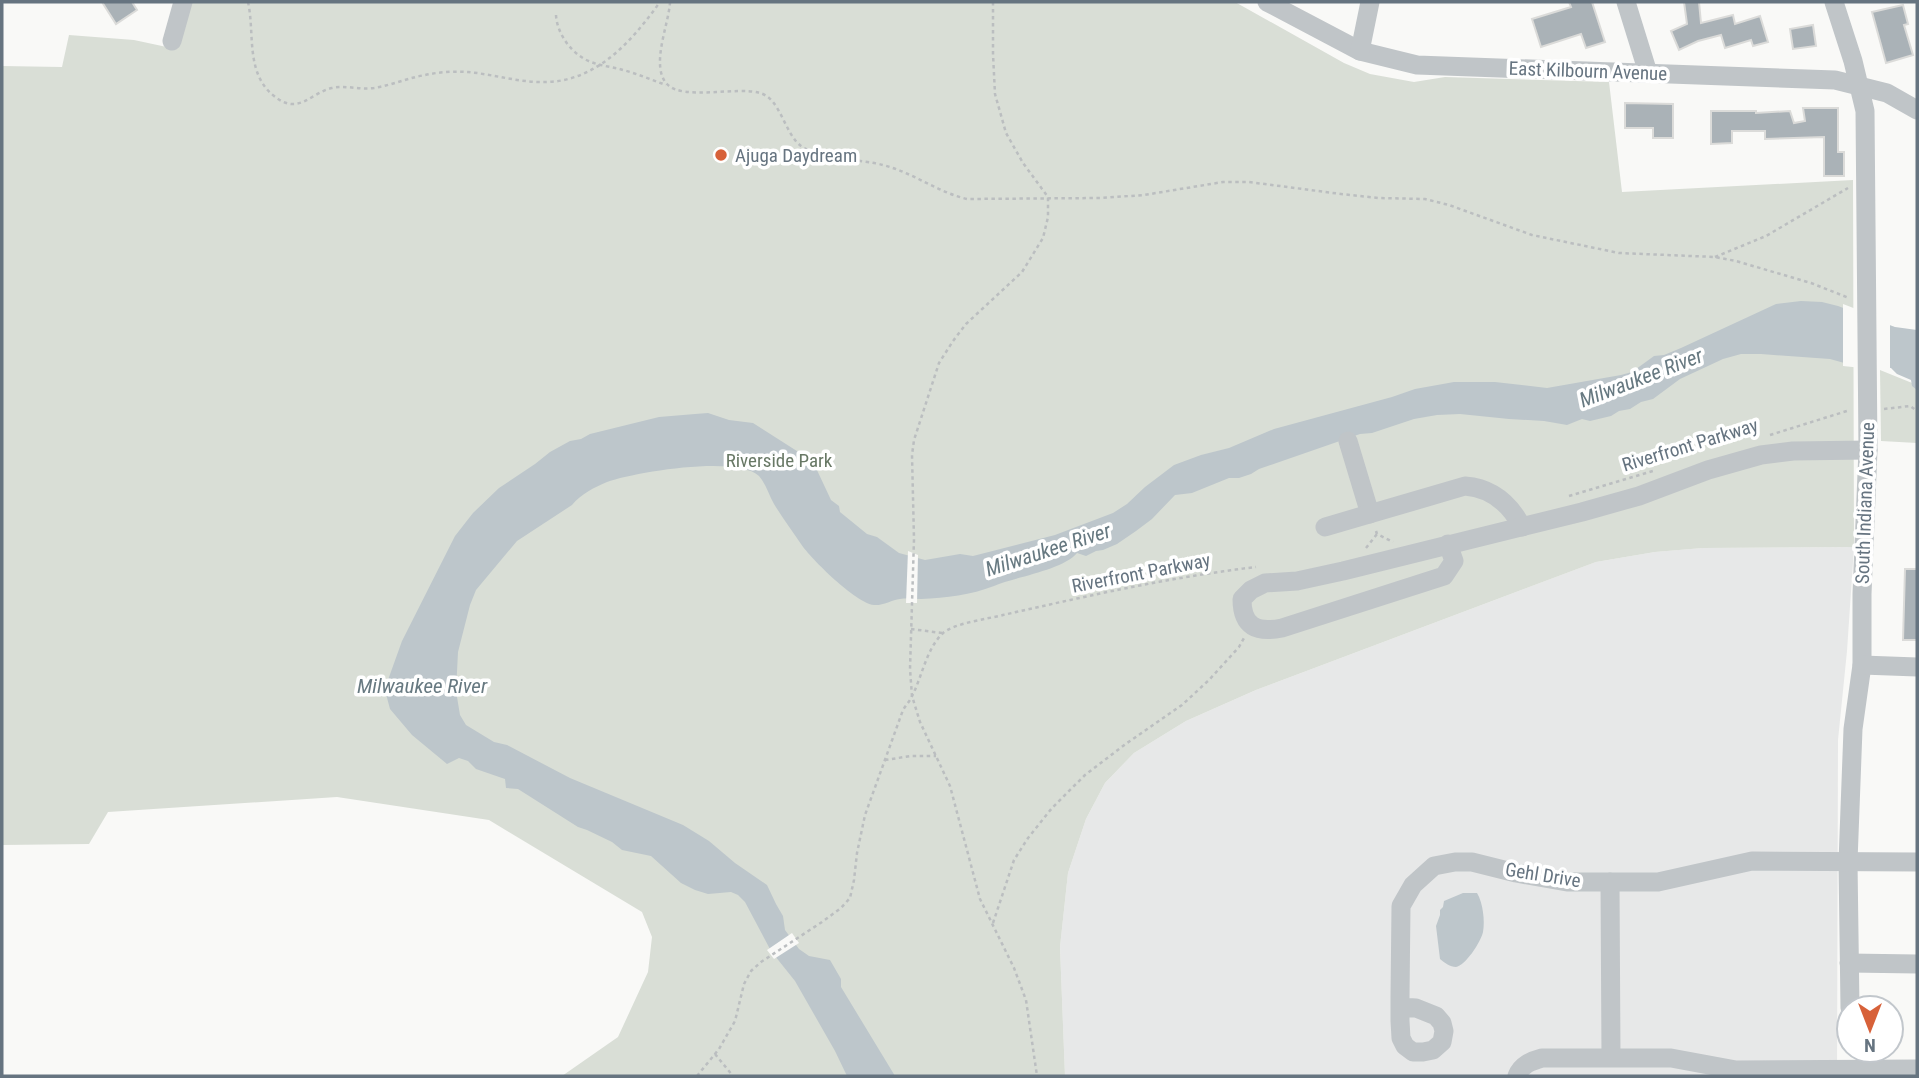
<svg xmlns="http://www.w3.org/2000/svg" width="1919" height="1078" font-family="'Roboto Condensed',sans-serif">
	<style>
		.built { fill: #e7e8e8 }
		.green { fill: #d9ded6 }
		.water { fill: #bdc6cb }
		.pier { fill: #f9f9f7 }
		.building { fill: #aab2b7; stroke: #dbdbd9; stroke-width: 2 }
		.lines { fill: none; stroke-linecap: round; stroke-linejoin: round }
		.path { stroke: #bbbec0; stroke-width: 2.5; stroke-dasharray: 3.5 3.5; stroke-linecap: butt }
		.minor { stroke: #c0c5c8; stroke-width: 19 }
		.poi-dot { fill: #d76139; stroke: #fff; stroke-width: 2.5 }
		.labels { text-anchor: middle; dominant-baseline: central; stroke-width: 7; stroke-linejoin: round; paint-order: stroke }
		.street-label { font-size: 19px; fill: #667480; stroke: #fff }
		.poi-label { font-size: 19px; fill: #667480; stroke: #fff; text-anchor: start }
		.park-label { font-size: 19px; fill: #687865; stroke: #fff }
		.water-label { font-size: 21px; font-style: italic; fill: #677981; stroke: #fff }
	</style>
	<rect width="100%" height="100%" fill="#f9f9f7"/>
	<path class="built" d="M1854,547L1847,651L1838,740L1837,1076H1065L1060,947L1068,873L1086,819L1105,783L1134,753L1186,721L1256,690L1596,562L1655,552L1703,548Z"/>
	<g class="green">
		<path d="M190,2H1235L1344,63L1370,74L1414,82L1445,77L1609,82L1622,192L1853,180L1854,547L1703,548L1655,552L1596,562L1256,690L1186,721L1134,753L1105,783L1086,819L1068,873L1060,947L1065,1076H562L618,1037L648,972L652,937L642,912L489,820L337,797L108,812L89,844L2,845V66L62,67L69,35L134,40L176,49Z"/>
		<path d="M1880,370L1917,385V443L1881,441Z"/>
	</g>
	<g class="water">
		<path d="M1801,301L1822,302L1838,306L1895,327L1917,330V390L1912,386L1911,380L1897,374L1891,368L1848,364L1830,359L1761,354H1741L1723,359L1680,379L1653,399L1641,402L1630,409L1619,411L1611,416L1590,421L1582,419L1567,425L1544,421L1509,419L1460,414L1437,415L1414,419L1372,433L1360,434L1259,469L1251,474L1239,478H1229L1192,493L1175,495L1152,519L1136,531L1117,544L1103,550L1096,551L1086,556L1077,553C1063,570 1015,577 994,586C971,595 946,598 921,599C914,599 907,598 900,599C892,600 882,606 874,605C856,603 811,559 801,544C792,531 782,517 774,504C769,495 766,484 759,476C737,455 635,472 607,482C595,487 581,494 572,505L517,541L476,590L470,605L458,652L456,691L460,715L466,725L494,742L507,745L570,778L683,825L709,841L735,863L767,885L776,904L783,916L785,930L799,949L809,956L830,960L841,979V987L895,1076H847L835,1051L795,981L771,951L745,902L738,895L731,892L708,894L695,890L681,883L651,856L622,850L612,842L587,830L578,827L518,789L506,788L505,779L476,769L468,761L459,758L447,764L412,735L390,709L386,694L388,680L402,641L455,536L473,513L499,488L535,464L550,452L570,441L581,439L590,434L659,417L695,414L708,413L729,420L753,423L800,453L816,468L831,500L839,506L840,512L867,534L877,537L899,553L925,560L960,554L973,556L1055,535L1113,513L1127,504L1145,487L1174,465L1201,455L1229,448L1274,429L1392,397L1415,389L1454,382H1495L1547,388L1621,375L1632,372L1654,356L1664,355L1681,348L1776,304Z"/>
		<path d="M1463,893H1477C1483,903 1485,921 1483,932C1481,942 1465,966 1456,967C1450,967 1445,963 1440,959L1436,926L1440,915V910L1443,907L1444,901Z"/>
	</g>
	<g class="pier">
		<path d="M1843,304L1890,322V371L1843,366Z"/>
		<path d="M908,551L918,555L917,603H906Z"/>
		<path d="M792,933L799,943L774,959L767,950Z"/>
	</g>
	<g class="building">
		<path d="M102,2H132L137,10L116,24Z"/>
		<path d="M1569,2H1592L1605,42L1586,48L1581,34L1541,47L1532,19L1571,7Z"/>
		<path d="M1684,2H1699L1701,23L1733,15L1735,24L1760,16L1768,42L1753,46L1751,40L1725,48L1721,35L1698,41L1679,50L1671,31L1687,24Z"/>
		<path d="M1903,5L1908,24L1904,25L1913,55L1886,63L1872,12Z"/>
		<path d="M1813,25L1816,46L1793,49L1790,29Z"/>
		<path d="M1625,103L1673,104V138H1653V128H1625Z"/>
		<path d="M1803,108H1838V152H1844V176H1824V137L1765,139V131H1732V143L1711,144V111H1756V113L1790,111L1794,123L1805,121Z"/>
		<path d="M1905,569H1917V640H1903Z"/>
	</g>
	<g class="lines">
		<g class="path">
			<path d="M248,2C255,33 245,73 274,96C299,116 310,93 332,88C346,85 360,90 374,88C392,85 408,78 425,75C439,72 454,71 468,72C501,75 534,88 568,79C608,69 637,34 660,2"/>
			<path d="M670,2C669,24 650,66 667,84C682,101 738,86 760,93C781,99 784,133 801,146C819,159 861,159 883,165C914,173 937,192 967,199L1101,198L1144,195L1223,182H1249L1341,194L1378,198L1425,199L1449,205L1532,235L1619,253L1715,257L1736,261L1811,283L1849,298"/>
			<path d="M993,2V54L995,94L1006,133L1023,163L1048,197V217L1043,238L1022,272L966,324L953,341L939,363L914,440L912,455L914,539L910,669L912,696L920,722L950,786L980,899L1014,968L1026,1000L1037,1076"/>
			<path d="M556,15C557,34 572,55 591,62C601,66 613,67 623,70C638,74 652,80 666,85"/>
			<path d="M1715,257L1766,236L1848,188"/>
			<path d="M1884,409L1910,406L1917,411"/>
			<path d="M1770,435L1850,410"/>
			<path d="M1569,496L1656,470"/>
			<path d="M1376,531L1377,534L1393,542"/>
			<path d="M1366,548L1377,534"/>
			<path d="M911,629L942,633"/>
			<path d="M885,760L911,756H936"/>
			<path d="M993,923L1014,860L1028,838L1052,808L1085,775L1127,743L1182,705L1209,680L1239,647L1244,638"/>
			<path d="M715,1054L733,1076"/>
			<path d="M697,1076L719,1049L735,1021L744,984L751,971L761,962L822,922L841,908L850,898L854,880L857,853L865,815L903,710C906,705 910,701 912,696C922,677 926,650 942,634C953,623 988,619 1003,615C1087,596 1171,577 1256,567"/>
		</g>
		<g class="minor">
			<path d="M1267,2L1360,51L1417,65L1835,80L1887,93L1917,110"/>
			<path d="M1626,2L1648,73"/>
			<path d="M1834,2L1853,61L1865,111L1868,450L1862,594V665L1853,729L1848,862L1850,1008"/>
			<path d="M172,41L183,2"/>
			<path d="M1360,51L1370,2"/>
			<path d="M1348,441L1370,514"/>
			<path d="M1325,527L1465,486C1492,488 1510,504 1522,527"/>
			<path d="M1448,544L1454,561L1444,576L1282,628C1257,633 1242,627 1242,599L1251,590L1265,583L1297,581L1343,571L1582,512L1639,496L1708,470L1761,455L1793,451L1868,450"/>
			<path d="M1862,665L1917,667"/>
			<path d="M1610,882L1611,1057"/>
			<path d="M1849,963L1917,964"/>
			<path d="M1400,1007L1416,1008L1436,1016L1442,1023L1444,1031L1442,1042L1433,1050L1423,1052H1413L1405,1046L1401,1038L1400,1021V997L1401,906L1413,885L1434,866L1455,862H1472L1516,873L1567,882H1658L1752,861L1917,862"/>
			<path d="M1517,1076C1521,1065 1531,1061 1542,1058H1671L1736,1070L1917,1069"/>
		</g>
	</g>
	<circle class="poi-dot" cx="721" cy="155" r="7"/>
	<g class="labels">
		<g class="street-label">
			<text transform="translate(1588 71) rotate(2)">East Kilbourn Avenue</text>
			<text transform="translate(1690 445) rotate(-17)">Riverfront Parkway</text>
			<text transform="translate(1865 503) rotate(-88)">South Indiana Avenue</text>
			<text transform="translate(1141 573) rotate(-11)">Riverfront Parkway</text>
			<text transform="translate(1543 875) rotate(9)">Gehl Drive</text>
		</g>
		<g class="poi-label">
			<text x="735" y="155">Ajuga Daydream</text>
		</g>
		<g class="park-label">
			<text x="779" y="460">Riverside Park</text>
		</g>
		<g class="water-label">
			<text transform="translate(1641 378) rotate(-21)">Milwaukee River</text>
			<text transform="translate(1048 550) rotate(-18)">Milwaukee River</text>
			<text x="422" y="686">Milwaukee River</text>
		</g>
	</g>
	<rect width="1919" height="1078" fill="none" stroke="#667480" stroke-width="7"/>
	<g transform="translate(1870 1029) rotate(180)"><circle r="33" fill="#ffffff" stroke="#c2c7cc" stroke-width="2"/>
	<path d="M0-5L12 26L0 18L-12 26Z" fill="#d76139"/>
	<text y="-10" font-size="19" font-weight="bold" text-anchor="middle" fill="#667480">N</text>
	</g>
</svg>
